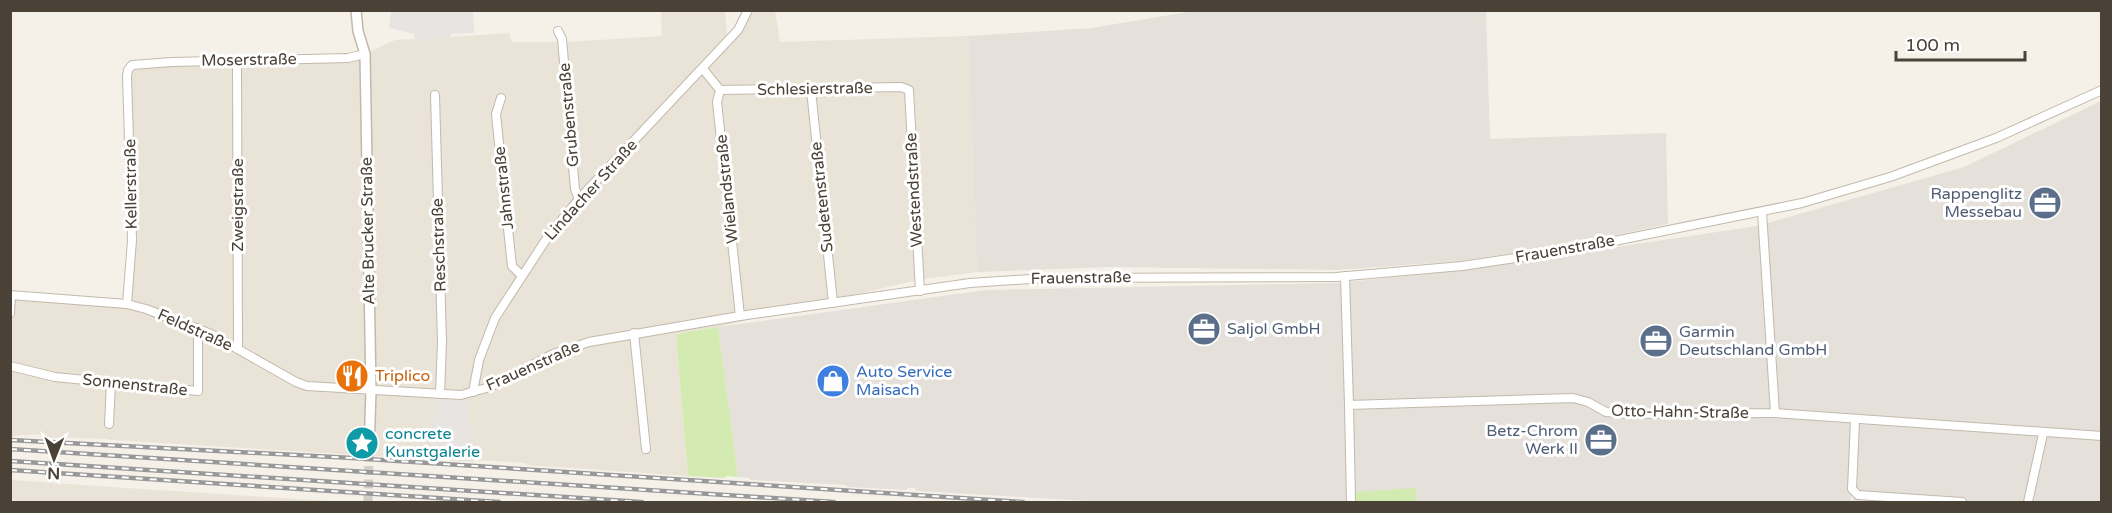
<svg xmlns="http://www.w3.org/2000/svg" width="2112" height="513" font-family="'Varela Round',sans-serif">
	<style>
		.residential { fill: #eae3d7 }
		.industrial { fill: #e5e0da }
		.green { fill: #d3ebb0 }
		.parking { fill: #e7e4e1 }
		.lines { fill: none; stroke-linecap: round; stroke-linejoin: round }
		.tertiary-tunnel { stroke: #d3cec5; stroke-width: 9; stroke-dasharray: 9 4.5; stroke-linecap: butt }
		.minor-casing { stroke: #c2b9ab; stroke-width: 10 }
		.tertiary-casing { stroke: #c2b9ab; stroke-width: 12 }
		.minor { stroke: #fff; stroke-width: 8 }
		.tertiary { stroke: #fff; stroke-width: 9 }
		.rail-casing { stroke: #989898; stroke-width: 4.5 }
		.rail { stroke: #fff; stroke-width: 2; stroke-dasharray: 7; stroke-linecap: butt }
		.labels { text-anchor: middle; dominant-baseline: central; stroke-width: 6; stroke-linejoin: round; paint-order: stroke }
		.street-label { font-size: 16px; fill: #4a4137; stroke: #fff }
		.service-label { font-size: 16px; fill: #4e5e75; stroke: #fff; text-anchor: end }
		.shop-label { font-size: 16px; fill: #366cbe; stroke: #fff; text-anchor: start }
		.food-label { font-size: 16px; fill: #c56008; stroke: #fff; text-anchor: start }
		.culture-label { font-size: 16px; fill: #0d838f; stroke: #fff; text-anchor: start }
	</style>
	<rect width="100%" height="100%" fill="#f5f1e9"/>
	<g class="residential">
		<path d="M661,10L725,11L727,36L756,11H775L780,42L968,36L977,272L917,280L718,327L676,334L688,476L527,465L525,463L476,460L473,462L434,459L432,457H425L423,459L111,440L108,439L42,437L39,434L11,436L10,299L130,306L129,76L133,67L356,58L395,40L483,35L509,33L512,42H567L662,36Z"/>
		<path d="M11,480L141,489L345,502H11Z"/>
	</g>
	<g class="industrial">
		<path d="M1194,11H1486L1490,139L1666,133L1668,224L1567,245L1460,261L1337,270L1109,267L977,272L968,36L1091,28Z"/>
		<path d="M2101,101V502H1853V469L1851,502H1108L917,491L915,488H908L906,490L848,487L846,485L751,480L749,478L738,477L718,327L986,290L1339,283L1463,270L1757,226L1964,167Z"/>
	</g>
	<g class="green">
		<path d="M718,327L738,477L726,476L724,478L688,476L676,334Z"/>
		<path d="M1416,488V502H1356L1355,492Z"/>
	</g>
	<g class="parking">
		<path d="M391,11H473L474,33L451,34L450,38L415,41L414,34L389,28Z"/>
		<path d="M435,399L467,400L470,455L432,454Z"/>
	</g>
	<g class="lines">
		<path class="tertiary-tunnel" d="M368,502L369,453"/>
		<defs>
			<g id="minor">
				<path d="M558,31L562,39L575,189L579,199"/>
				<path d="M237,61L238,349"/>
				<path d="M703,69L720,90L717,102L740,316"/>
				<path d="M720,90L901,87L909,90L920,291"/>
				<path d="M811,90L833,303"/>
				<path d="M435,95L442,342L440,394"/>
				<path d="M501,98L496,114L504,192L512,266L521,275"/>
				<path d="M1345,276L1349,405L1573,398L1588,402L1606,412L1627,414L1775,413L1762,212"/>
				<path d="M10,295L127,304L146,309L211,334L296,382L307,386L461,395L490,387L553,354L589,342L740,316L970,283L1044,278L1336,277L1462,266L1575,249L1802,203L1890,177L1996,138L2102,90"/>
				<path d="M127,304L132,240L127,76L128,70L132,65L172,62L348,58L365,54"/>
				<path d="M10,313L11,295"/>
				<path d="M634,333L646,449"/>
				<path d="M10,366L55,377L198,391V328"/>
				<path d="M473,392L479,360L495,318L547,238L579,199L738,30L748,10"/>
				<path d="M1349,405L1351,502"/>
				<path d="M1775,413L2102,436"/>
				<path d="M1855,420L1852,489L1858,495L1962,502"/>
				<path d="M109,424L111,383"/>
				<path d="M2028,502L2043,434"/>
			</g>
			<path id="tertiary" d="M356,10L358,31L365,54L371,390L369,453"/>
		</defs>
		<use href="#minor" class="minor-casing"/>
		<use href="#tertiary" class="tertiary-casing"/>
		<use href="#minor" class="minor"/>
		<use href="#tertiary" class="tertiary"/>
		<defs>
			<g id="rail">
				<path d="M10,440L352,458L1023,502"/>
				<path d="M10,449L834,502"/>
				<path d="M10,461L642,502"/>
				<path d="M10,470L499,502"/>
			</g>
		</defs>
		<use href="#rail" class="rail-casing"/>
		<use href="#rail" class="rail"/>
	</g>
	<defs>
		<symbol id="office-disc" viewBox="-11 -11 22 22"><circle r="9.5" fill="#5c6f8a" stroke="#fff"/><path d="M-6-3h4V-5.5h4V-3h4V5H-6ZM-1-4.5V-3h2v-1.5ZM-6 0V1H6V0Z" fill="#fff"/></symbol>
		<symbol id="restaurant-disc" viewBox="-11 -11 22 22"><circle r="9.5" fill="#e8710a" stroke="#fff"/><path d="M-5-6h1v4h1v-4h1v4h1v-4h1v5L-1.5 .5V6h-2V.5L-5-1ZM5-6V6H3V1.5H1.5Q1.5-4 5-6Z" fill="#fff"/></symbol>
		<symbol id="shop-disc" viewBox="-11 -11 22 22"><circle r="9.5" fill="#3f7fe0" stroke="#fff"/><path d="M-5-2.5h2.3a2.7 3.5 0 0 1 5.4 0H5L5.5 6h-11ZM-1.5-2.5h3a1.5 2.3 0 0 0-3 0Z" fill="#fff"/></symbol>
		<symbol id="sight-disc" viewBox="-11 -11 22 22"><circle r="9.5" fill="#0f9aa8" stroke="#fff"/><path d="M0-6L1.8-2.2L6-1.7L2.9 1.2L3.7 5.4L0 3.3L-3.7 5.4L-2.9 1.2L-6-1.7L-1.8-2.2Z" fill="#fff"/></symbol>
	</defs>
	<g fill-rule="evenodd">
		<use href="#office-disc" x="2026" y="184" width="38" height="38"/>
		<use href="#office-disc" x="1185" y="310" width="38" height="38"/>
		<use href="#office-disc" x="1637" y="322" width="38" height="38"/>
		<use href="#restaurant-disc" x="333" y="357" width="38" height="38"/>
		<use href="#shop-disc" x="814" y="362" width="38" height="38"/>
		<use href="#office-disc" x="1582" y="421" width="38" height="38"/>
		<use href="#sight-disc" x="343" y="424" width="38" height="38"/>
	</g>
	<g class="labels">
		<g class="street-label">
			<text transform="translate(249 60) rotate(-1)">Moserstraße</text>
			<text transform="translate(815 89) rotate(-1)">Schlesierstraße</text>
			<text transform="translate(569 115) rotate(-95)">Grubenstraße</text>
			<text transform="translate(131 184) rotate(-91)">Kellerstraße</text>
			<text transform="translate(504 188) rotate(-96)">Jahnstraße</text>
			<text transform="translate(727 189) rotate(-96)">Wielandstraße</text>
			<text transform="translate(591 190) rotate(-48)">Lindacher Straße</text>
			<text transform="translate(914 190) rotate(-93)">Westendstraße</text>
			<text transform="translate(822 197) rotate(-96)">Sudetenstraße</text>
			<text transform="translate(238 205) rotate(-90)">Zweigstraße</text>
			<text transform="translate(368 231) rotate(-91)">Alte Brucker Straße</text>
			<text transform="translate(439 245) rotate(-92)">Reschstraße</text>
			<text transform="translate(1565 249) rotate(-10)">Frauenstraße</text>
			<text transform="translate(1081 278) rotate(-1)">Frauenstraße</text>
			<text transform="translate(195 330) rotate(24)">Feldstraße</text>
			<text transform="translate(533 366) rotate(-24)">Frauenstraße</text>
			<text transform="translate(135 385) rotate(6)">Sonnenstraße</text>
			<text transform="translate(1680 412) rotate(1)">Otto-Hahn-Straße</text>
		</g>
		<g class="service-label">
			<text x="2022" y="194">Rappenglitz<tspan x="2022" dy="18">Messebau</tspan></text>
			<text x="1227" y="329" text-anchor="start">Saljol GmbH</text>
			<text x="1679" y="332" text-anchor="start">Garmin<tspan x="1679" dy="18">Deutschland GmbH</tspan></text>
			<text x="1578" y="431">Betz-Chrom<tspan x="1578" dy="18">Werk II</tspan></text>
		</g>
		<g class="shop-label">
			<text x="856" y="372">Auto Service<tspan x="856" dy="18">Maisach</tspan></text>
		</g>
		<g class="food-label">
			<text x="375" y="376">Triplico</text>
		</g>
		<g class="culture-label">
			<text x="385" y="434">concrete<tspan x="385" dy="18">Kunstgalerie</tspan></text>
		</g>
	</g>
	<rect width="2112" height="513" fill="none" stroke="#4a4137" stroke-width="24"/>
	<g transform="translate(54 459) rotate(181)" stroke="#ffffff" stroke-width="4.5" paint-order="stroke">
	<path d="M0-4.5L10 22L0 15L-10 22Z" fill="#4a4137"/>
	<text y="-9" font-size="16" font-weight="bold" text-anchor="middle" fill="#4a4137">N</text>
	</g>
	<path d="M1896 51v9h129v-9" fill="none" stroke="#4a4137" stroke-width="3"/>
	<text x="1905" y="51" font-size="18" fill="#4a4137" stroke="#ffffff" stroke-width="4.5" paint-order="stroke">100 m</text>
</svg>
